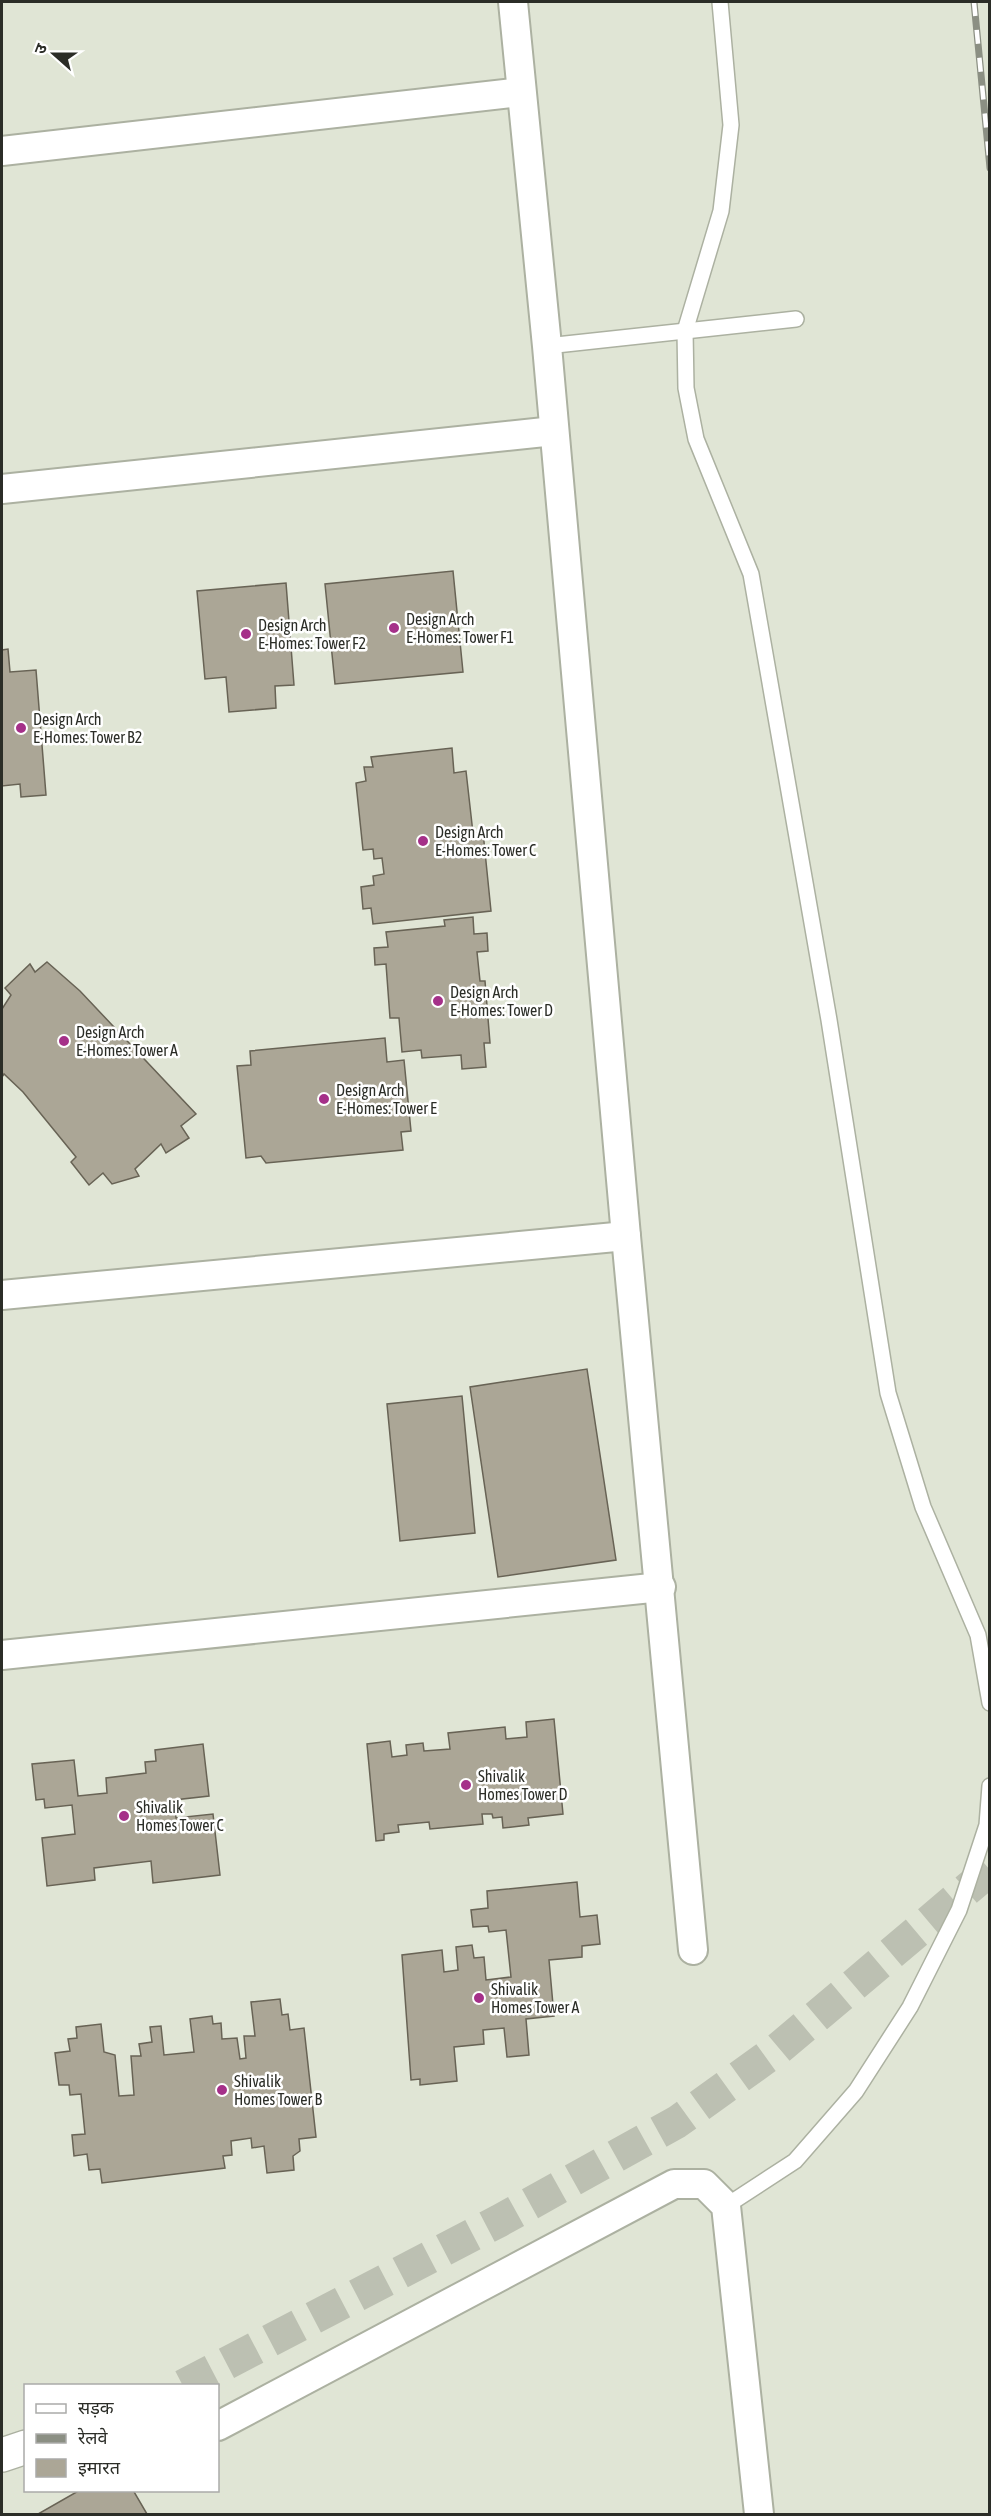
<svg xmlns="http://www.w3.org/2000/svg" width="991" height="2516" font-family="'Asap Condensed','Noto Sans Devanagari',sans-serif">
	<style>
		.building { fill: #aba696; stroke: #686355; stroke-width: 1.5 }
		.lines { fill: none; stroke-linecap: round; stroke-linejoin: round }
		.tertiary-tunnel { stroke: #bcc0b2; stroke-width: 33; stroke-dasharray: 33 16; stroke-linecap: butt }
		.service-casing { stroke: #acb1a1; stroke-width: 18 }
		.minor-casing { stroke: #acb1a1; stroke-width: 32 }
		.tertiary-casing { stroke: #acb1a1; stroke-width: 36 }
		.service { stroke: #fff; stroke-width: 15 }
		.minor { stroke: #fff; stroke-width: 28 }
		.tertiary { stroke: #fff; stroke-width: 33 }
		.rail-casing { stroke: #8b8f83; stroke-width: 7 }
		.rail { stroke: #fff; stroke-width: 4.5; stroke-dasharray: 14; stroke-linecap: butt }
		.poi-dot { fill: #a53089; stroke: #fff; stroke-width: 2 }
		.labels { text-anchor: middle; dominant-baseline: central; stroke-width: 5; stroke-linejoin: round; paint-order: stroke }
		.poi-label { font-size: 16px; fill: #2b2d27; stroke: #fff; text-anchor: start }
	</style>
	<rect width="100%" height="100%" fill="#e0e5d5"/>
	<g class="building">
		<path d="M453,571L463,672L335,684L325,584Z"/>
		<path d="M286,583L294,685L275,686L276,708L229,712L226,677L205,679L197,591Z"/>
		<path d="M8,649L10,672L36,670L46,795L21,797L20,784L2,786V650Z"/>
		<path d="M452,748L454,773L466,771L473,833L483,832L491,911L373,924L371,908L363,909L361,887L374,885L373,876L384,874L382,858L374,859L373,849L363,850L356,783L366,781L364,767H373L371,757Z"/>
		<path d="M473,917L474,934L487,933L488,951L477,952L480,981H485L490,1043H484L486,1067L462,1069L461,1055L422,1058L421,1050L402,1052L399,1018H390L386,964L375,965L374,948L388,947L386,932L445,926L444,920Z"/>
		<path d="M47,962L80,991L196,1114L181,1126L189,1138L166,1153L161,1144L135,1169L139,1176L112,1184L103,1173L89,1185L71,1162L76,1157L23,1092L4,1074L2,1077V1009L11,995L5,988L30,964L35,972Z"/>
		<path d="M385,1038L387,1062L404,1060L411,1131L401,1132L403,1150L266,1163L261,1156L246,1158L237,1066L251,1065L250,1051Z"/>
		<path d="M587,1369L616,1560L498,1577L470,1387Z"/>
		<path d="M462,1396L475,1533L400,1541L387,1404Z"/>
		<path d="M554,1719L563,1814L528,1818L529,1825L503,1828L502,1817L493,1818L492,1814H482L483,1824L430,1829L429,1822L398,1825L399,1832L384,1834V1840L376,1841L367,1744L390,1741L392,1757L407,1755L406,1745L423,1743L424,1751L450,1749L448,1733L505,1727L506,1739L527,1737L526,1722Z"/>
		<path d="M203,1744L209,1796L174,1800L176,1818L213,1814L220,1875L153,1883L151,1861L94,1868L95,1880L47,1886L42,1838L75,1834L72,1805L45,1808L44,1799L36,1800L32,1764L74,1760L78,1796L107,1793L106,1778L146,1773L145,1762L156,1761L155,1750Z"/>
		<path d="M577,1882L580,1917L597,1915L600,1944L582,1946V1957L549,1960L554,2016L526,2019L529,2055L507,2057L504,2028L483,2030L484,2044L454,2047L457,2081L420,2085V2079L411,2080L402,1955L442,1950L444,1972L458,1970L456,1947L472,1945L474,1958L484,1957L486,1980L511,1977L506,1930L489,1932L488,1926L473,1927L471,1910L488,1908L487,1891Z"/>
		<path d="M280,1999L282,2015L288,2014L290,2030L304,2028L316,2137L299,2139L300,2151L293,2156L294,2170L267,2173L264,2146L252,2148L251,2138L231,2141L232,2155L223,2156L225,2168L102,2183L100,2169L89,2170L87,2154L74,2156L72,2135L85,2134L81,2094L70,2095L69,2085H59L55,2053L70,2051L68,2039L77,2038L76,2027L101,2024L104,2052L115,2055L119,2096L134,2095L131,2056H141L139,2044L152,2042L150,2027L161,2026L164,2055L194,2052L190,2019L212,2016L213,2024L221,2023L222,2039L237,2038L240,2059L246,2058L244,2036H255L251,2002Z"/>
		<path d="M80,2490H133L147,2514H38Z"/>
	</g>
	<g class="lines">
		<path class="tertiary-tunnel" d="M183,2386L499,2221L677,2122L778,2049L990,1870"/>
		<defs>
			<g id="service">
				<path d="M720,2L731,125L721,211L685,331L686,388L696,439L751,574L829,1020L888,1393L923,1507L978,1635L990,1703"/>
				<path d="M547,346L796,319"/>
				<path d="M726,2206L795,2161L856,2091L910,2007L959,1910L987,1825L990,1786"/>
			</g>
			<g id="minor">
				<path d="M513,2L547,346L626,1236L693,1950"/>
				<path d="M2,151L521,92"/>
				<path d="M2,489L554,431"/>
				<path d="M2,1295L626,1236"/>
				<path d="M2,1655L661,1587"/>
				<path d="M218,2426L674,2184H704L726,2206L759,2514"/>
			</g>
			<path id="tertiary" d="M2,2455L26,2447"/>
		</defs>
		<use href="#service" class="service-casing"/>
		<use href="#minor" class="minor-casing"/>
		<use href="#tertiary" class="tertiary-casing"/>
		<use href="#service" class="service"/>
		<use href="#minor" class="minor"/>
		<use href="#tertiary" class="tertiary"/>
		<defs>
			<path id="rail" d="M974,2L990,168"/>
		</defs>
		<use href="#rail" class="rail-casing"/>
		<use href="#rail" class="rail"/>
	</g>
	<g class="poi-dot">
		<circle cx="394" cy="628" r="6"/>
		<circle cx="246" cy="634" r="6"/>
		<circle cx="21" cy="728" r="6"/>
		<circle cx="423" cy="841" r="6"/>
		<circle cx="438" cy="1001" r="6"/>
		<circle cx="64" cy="1041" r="6"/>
		<circle cx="324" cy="1099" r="6"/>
		<circle cx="466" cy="1785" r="6"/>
		<circle cx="124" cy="1816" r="6"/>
		<circle cx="479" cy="1998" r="6"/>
		<circle cx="222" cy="2090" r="6"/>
	</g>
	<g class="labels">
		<g class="poi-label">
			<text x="406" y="619">Design Arch<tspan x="406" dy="18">E-Homes: Tower F1</tspan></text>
			<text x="258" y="625">Design Arch<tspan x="258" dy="18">E-Homes: Tower F2</tspan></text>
			<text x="33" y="719">Design Arch<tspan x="33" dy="18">E-Homes: Tower B2</tspan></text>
			<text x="435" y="832">Design Arch<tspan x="435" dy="18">E-Homes: Tower C</tspan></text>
			<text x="450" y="992">Design Arch<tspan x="450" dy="18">E-Homes: Tower D</tspan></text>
			<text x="76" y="1032">Design Arch<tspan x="76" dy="18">E-Homes: Tower A</tspan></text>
			<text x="336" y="1090">Design Arch<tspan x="336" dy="18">E-Homes: Tower E</tspan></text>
			<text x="478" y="1776">Shivalik<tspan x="478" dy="18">Homes Tower D</tspan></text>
			<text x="136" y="1807">Shivalik<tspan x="136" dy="18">Homes Tower C</tspan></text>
			<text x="491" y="1989">Shivalik<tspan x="491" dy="18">Homes Tower A</tspan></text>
			<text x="234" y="2081">Shivalik<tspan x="234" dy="18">Homes Tower B</tspan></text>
		</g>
	</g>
	<rect width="991" height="2516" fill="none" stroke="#2b2d27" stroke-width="6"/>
	<rect x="24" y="2384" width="195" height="108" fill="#ffffff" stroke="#aaaba9" stroke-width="1.5"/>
	<rect x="36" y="2404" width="30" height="9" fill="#ffffff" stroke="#aaaba9" stroke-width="1.5"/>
	<text x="78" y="2414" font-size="18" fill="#2b2d27">सड़क</text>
	<rect x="36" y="2434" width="30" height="9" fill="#8b8f83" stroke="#aaaba9" stroke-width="1.5"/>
	<text x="78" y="2444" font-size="18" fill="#2b2d27">रेलवे</text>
	<rect x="36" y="2459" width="30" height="18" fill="#aba696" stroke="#aaaba9" stroke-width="1.5"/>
	<text x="78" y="2474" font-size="18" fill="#2b2d27">इमारत</text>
	<g transform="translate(54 54) rotate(291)" stroke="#ffffff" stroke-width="4.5" paint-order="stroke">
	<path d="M0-4.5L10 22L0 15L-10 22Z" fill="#2b2d27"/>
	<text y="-9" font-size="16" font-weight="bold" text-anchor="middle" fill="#2b2d27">उ</text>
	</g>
</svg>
